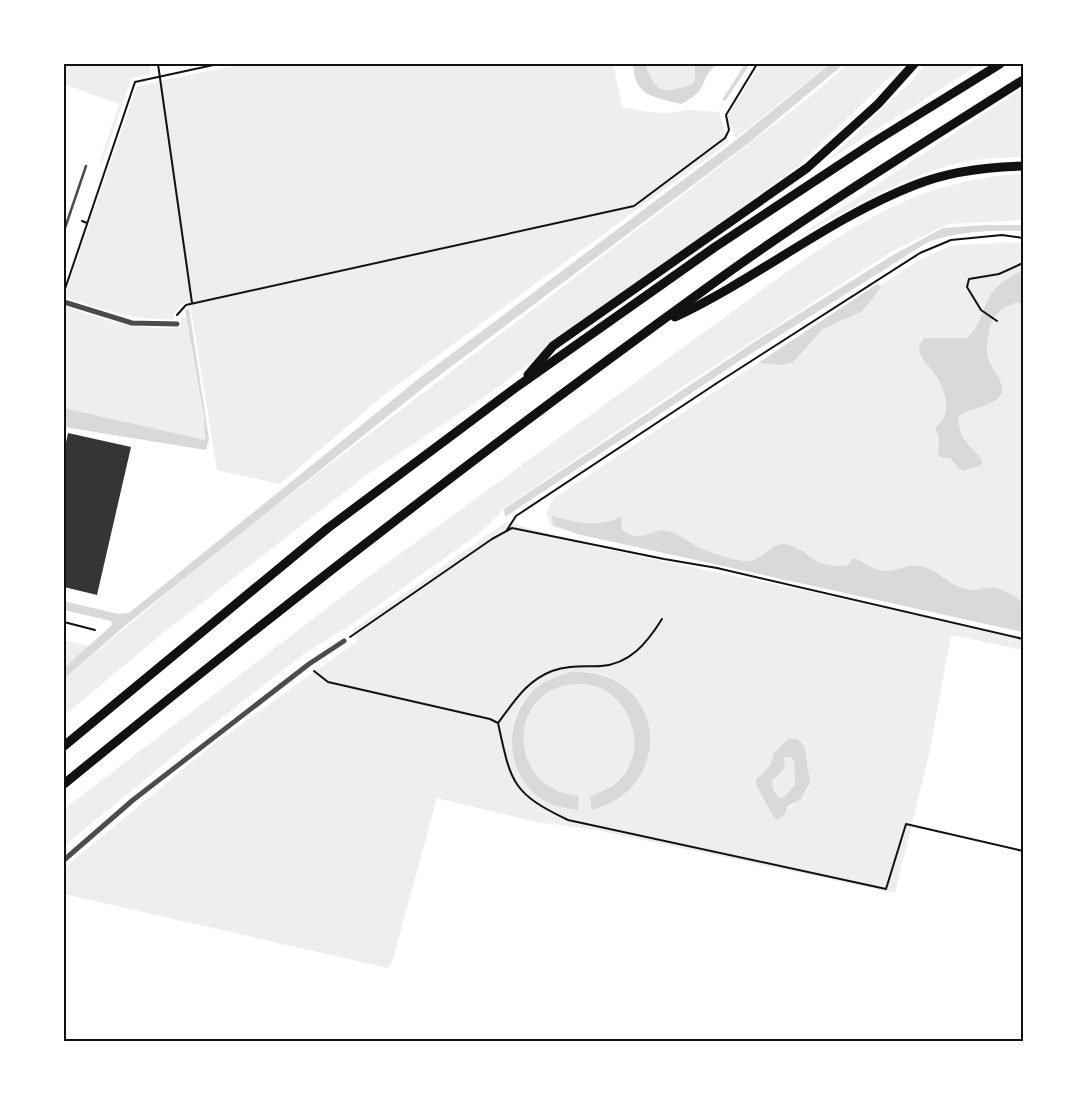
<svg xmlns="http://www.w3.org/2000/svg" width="1087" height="1105" font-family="'Fira Sans',sans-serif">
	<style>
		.green { fill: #eee; fill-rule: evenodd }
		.water { fill: #d9d9d9; fill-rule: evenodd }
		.building { fill: #353535 }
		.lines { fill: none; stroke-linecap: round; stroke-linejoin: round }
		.path { stroke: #111; stroke-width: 2 }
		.service { stroke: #4c4c4c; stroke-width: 2.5 }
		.minor { stroke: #4c4c4c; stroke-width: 5 }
		.motorway { stroke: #111; stroke-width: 9 }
		.neatline { fill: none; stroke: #111; stroke-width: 2 }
	</style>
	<rect width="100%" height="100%" fill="#fff"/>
	<g class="green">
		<path d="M64,64H150L151,73L131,79L102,164L100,163L101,158L119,104L64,84Z"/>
		<path d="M242,64H613L622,107L648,112L669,113L688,110L719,112L729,142L384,395L280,484L217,470L190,304L183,303L174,314V319C133,321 103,309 64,297L137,86Z"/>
		<path d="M645,64H695V80L691,85C661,93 657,95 645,64Z"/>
		<path d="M761,64H829L736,138L728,121V115Z"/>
		<path d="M848,64H903L798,166L483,398L365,476L163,633L64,716V679L233,538L684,194L812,95Z"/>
		<path d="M925,64H980L826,162L912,81Z"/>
		<path d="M1023,88V157C1001,158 976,158 955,164C896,179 845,212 793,240Z"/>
		<path d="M1023,174V220L948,224L891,252L688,383L507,506L477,535L349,626L305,653L197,737L64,846V809L364,580L806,258C865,220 904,194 974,180C990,177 1007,174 1023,174Z"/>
		<path d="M1023,242V632L552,527L546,513L554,498L758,363L761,364L919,260L953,245Z"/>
		<path d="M64,306C105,320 137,331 181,327L180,318L186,317L207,438L205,440L64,408Z"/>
		<path d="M506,522L599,548L788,587L1023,639V650L951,635L929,755L895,893L591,829L536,822L437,798L393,959L388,968L64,894V868L210,747L357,641V637L352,630ZM570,672C581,672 593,671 604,675C649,691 662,738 637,777C624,796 616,804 593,810L592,796C619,784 637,768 634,736C633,726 631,716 624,708C614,695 599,685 583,684C509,680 501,789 579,796L577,810C567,807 553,806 544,801C511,779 498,724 530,694C540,684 556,676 570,672ZM788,740L805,748L810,784L808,789L794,804L774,818L756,785V779L768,770L779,748Z"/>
		<path d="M64,640L89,646L64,668Z"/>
		<path d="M786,757H791L794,761L795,785L784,797L779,798L773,789L772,781L785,768L784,759Z"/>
	</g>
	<g class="water">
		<path d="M633,64H645C657,95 662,93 691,85L695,80V64H717C698,80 710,90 681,104C655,97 634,97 633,64Z"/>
		<path d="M745,64H750L725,101L722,100Z"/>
		<path d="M830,64H844L750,142L428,384L127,624L64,679V668L112,625L111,621L64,610V601L118,614L129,613L422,376L731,144Z"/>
		<path d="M984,225H1023V231C991,230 959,231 928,242L741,360L505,517L504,509L759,339L893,255L943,228Z"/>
		<path d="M1023,270V306L1018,302C998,308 990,317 988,338C987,346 986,353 989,361C994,373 1003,379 1002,393C993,408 973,406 959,416C955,434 972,448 982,460V465L962,471L950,458H943L938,454L939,437L935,428C954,414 946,388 933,372C929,366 922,360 920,353C918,347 921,343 924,338H967C984,323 981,307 994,290C1002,281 1013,276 1023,270Z"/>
		<path d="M877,284L881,286L880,289L862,311L823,329L793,362L781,365L758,363Z"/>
		<path d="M189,309L209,439L206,450L64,427V408L205,440L204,417L185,310Z"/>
		<path d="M552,515C572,523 600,528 620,517L622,519L621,529C642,546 650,527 668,531C680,534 688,542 698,547C708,552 740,563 750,561C763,559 771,543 784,544C809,547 811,571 848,565L854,558C863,561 869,568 878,570C891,574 905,564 919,566C937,568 949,586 966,589C974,591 977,589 985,588C1000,585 1011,595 1023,602V632L577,534L553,525Z"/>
		<path d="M570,672C669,667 676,789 592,810L590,797C599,792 609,789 617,782C641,761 639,724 618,701C609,691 595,684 581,684C508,682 502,789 579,796L578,810C568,808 557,807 548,803C508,782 500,727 530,694C540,682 555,677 570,672Z"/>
		<path d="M788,739H798L805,748L810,783L801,799L788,806L784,815L778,819L774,818L756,785V779C765,772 773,766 773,754ZM786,757H791L794,761L795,785L784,797L779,798L773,789L772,781L785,768L784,759Z"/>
	</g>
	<path class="building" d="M68,433L131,447L97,595L64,587V452Z"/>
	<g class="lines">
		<g class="path">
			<path d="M158,64L192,303"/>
			<path d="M82,221L87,223"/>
			<path d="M64,292L135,82L218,64"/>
			<path d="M177,315L186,305L634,206L725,138L729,130L726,115L757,64"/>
			<path d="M997,321L981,310L967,287L969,279L999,274L1023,263"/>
			<path d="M507,530L516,516L717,383L920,253L951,240L1002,235L1023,238"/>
			<path d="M64,622L95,630"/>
			<path d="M350,637L492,539L512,528L664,559L717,568L1023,639"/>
			<path d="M314,671L328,682L490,719L498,723C511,782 511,793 568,820L886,889L906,824L1023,851"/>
			<path d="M498,723C514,702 526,681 552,671C569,665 584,667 601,666C630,664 647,643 662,619"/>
		</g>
		<path class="service" d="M64,231L86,166"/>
		<g class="minor">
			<path d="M64,302L132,323L177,324"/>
			<path d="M64,860L133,800L309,664L344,641"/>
		</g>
		<g class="motorway">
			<path d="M675,317C758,278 830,218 915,185C949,171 987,167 1023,166"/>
			<path d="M528,375L553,346L807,168L878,104L914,64"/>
			<path d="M64,746L328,528L518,386L715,247L874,142L1000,64"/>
			<path d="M64,784C274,612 488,446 708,287C810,213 917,147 1023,80"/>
		</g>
	</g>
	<rect width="1087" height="1105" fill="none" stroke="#ffffff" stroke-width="130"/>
	<rect x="65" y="65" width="957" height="975" class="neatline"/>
</svg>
